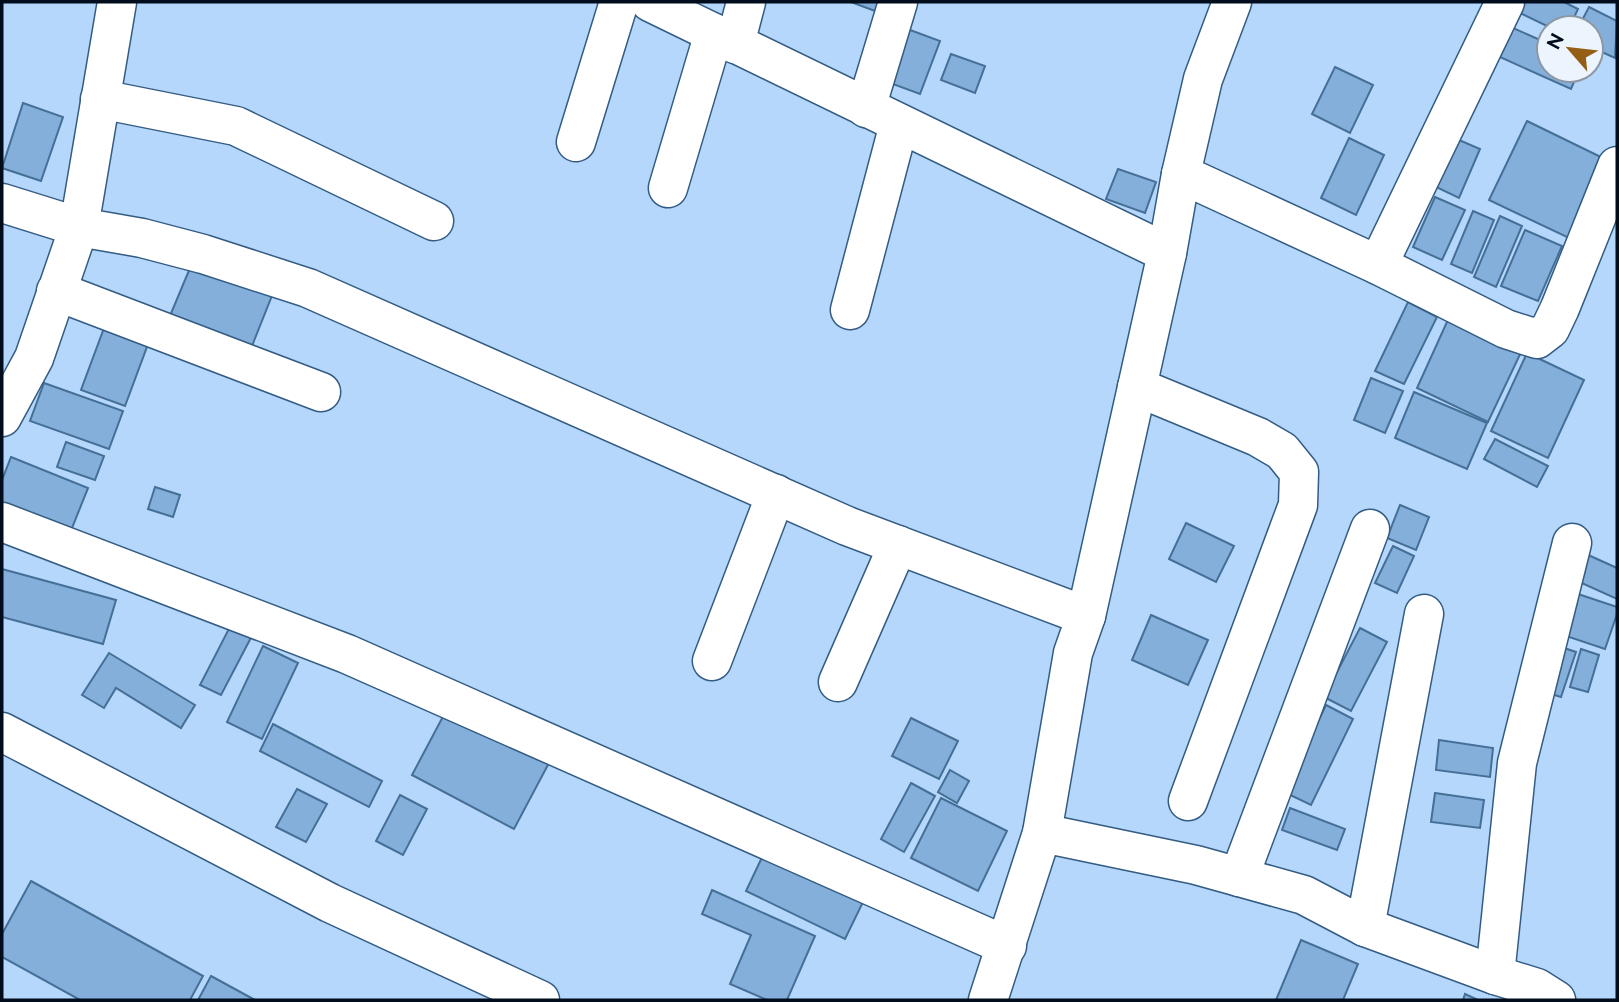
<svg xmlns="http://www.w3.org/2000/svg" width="1619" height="1002" font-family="Raleway,sans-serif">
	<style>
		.building { fill: #84afda; stroke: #456f96; stroke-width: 2 }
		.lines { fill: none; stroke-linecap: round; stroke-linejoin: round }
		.street-casing { stroke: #345c83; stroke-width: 41 }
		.street { stroke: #fff; stroke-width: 38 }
	</style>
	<rect width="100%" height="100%" fill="#b4d7fb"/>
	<g class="building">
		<path d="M851,2H879L875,11Z"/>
		<path d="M1516,2H1564L1578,9L1569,28H1551L1512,9Z"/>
		<path d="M1589,7L1617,21L1615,58L1591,47V28H1578Z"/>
		<path d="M1504,24L1549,44V70H1579L1571,89L1491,53Z"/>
		<path d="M902,27L940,41L920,94L882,80Z"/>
		<path d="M951,54L985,66L975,93L941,80Z"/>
		<path d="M1335,67L1373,85L1350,133L1312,114Z"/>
		<path d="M23,103L63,117L41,181L2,168Z"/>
		<path d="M1527,121L1607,160L1569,238L1489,200Z"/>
		<path d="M1452,137L1480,149L1459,198L1432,185Z"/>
		<path d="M1349,138L1384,155L1356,215L1321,198Z"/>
		<path d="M1118,169L1156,182L1145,213L1106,199Z"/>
		<path d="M1435,197L1465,210L1442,260L1413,247Z"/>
		<path d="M1473,211L1494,220L1472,273L1451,264Z"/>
		<path d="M1500,216L1522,226L1496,287L1474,277Z"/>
		<path d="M1525,230L1562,246L1538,301L1501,286Z"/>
		<path d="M195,256L275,288L248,356L167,323Z"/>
		<path d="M1408,302L1437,317L1404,384L1375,371Z"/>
		<path d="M1451,313L1524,346L1488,422L1417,388Z"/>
		<path d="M107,320L151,336L125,406L81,390Z"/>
		<path d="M1527,353L1584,380L1548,458L1491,431Z"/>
		<path d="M1371,378L1403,391L1385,433L1354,420Z"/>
		<path d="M44,383L123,411L109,449L30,421Z"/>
		<path d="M1414,392L1487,423L1467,469L1395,438Z"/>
		<path d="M1495,439L1548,466L1537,487L1484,459Z"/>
		<path d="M66,442L104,456L95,480L57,467Z"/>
		<path d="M11,457L88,488L70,533L2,505V480Z"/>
		<path d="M155,487L180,495L173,517L148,509Z"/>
		<path d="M1400,505L1429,517L1416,550L1387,538Z"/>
		<path d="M1186,523L1234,546L1216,582L1169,559Z"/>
		<path d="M1393,546L1414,556L1397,593L1375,583Z"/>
		<path d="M1586,554L1617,568V599L1575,580Z"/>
		<path d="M2,569L116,600L103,644L2,617Z"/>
		<path d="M1572,592L1617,607V614L1605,649L1557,633Z"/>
		<path d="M1151,615L1208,640L1188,685L1132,660Z"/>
		<path d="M235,617L256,628L221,695L200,685Z"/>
		<path d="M1360,628L1387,642L1351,711L1324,697Z"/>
		<path d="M1552,644L1576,652L1561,697L1538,690Z"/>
		<path d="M263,646L298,663L262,739L227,722Z"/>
		<path d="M1581,649L1599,655L1588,692L1570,687Z"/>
		<path d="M109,653L195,705L181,728L116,688L104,708L82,695Z"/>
		<path d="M1326,705L1353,719L1311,805L1284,792Z"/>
		<path d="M448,707L550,761L514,829L412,775Z"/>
		<path d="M911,718L958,741L939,779L892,756Z"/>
		<path d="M273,724L382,781L369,807L260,751Z"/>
		<path d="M1439,740L1493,748L1490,777L1436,770Z"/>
		<path d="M950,770L969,781L957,803L938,792Z"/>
		<path d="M911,783L935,796L904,852L881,839Z"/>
		<path d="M297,789L327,804L306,842L276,827Z"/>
		<path d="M1435,793L1484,800L1480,828L1431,822Z"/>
		<path d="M400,795L427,809L403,855L376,841Z"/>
		<path d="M941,798L1007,831L978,891L911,858Z"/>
		<path d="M1290,808L1345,829L1337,850L1282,830Z"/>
		<path d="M765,851L864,900L845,939L746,891Z"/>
		<path d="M31,881L203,976L190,1000H80L2,957V934Z"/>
		<path d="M712,890L815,936L787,1000H767L730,984L751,935L702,914Z"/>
		<path d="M1301,940L1358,964L1343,1000H1276Z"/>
		<path d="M211,976L255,1000H198Z"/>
		<path d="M1465,994L1478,1000H1463Z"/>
	</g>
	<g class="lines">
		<defs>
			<g id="street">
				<path d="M117,2L79,227L142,238L203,254L308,288L847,526L1086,616"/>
				<path d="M650,2L1167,253"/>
				<path d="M735,44L746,2"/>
				<path d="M100,99L236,126L434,221"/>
				<path d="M866,108L898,2"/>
				<path d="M576,142L619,2"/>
				<path d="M1181,174L1378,265L1506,329L1537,339L1550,329L1560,308L1617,166"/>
				<path d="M668,188L714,33"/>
				<path d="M2,203L79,227L34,358L2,417"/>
				<path d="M1378,265L1505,2"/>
				<path d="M56,291L321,392"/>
				<path d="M850,310L899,124"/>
				<path d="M1137,387L1258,437L1282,451L1299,472L1298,505L1188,801"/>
				<path d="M2,522L347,654L1007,946"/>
				<path d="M712,661L776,494"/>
				<path d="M838,682L898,545"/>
				<path d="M2,732L330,903L540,1000"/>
				<path d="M1042,833L1196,865L1304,895L1365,927L1495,975L1537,988L1556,1000"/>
				<path d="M1239,877L1370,529"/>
				<path d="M1365,927L1424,614"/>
				<path d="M1495,975L1517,763L1572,543"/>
				<path d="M988,1000L1042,833L1073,653L1086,616L1167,253L1181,174L1203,79L1232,2"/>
			</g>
		</defs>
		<use href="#street" class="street-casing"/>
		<use href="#street" class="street"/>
	</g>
	<rect width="1619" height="1002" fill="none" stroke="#010d1c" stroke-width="7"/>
	<g transform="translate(1570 49) rotate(298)"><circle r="33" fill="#ecf5fe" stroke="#8e98a4" stroke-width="2"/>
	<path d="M0-5L12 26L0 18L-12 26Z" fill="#945f15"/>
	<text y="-10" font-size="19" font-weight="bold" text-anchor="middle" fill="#010d1c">N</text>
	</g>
</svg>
